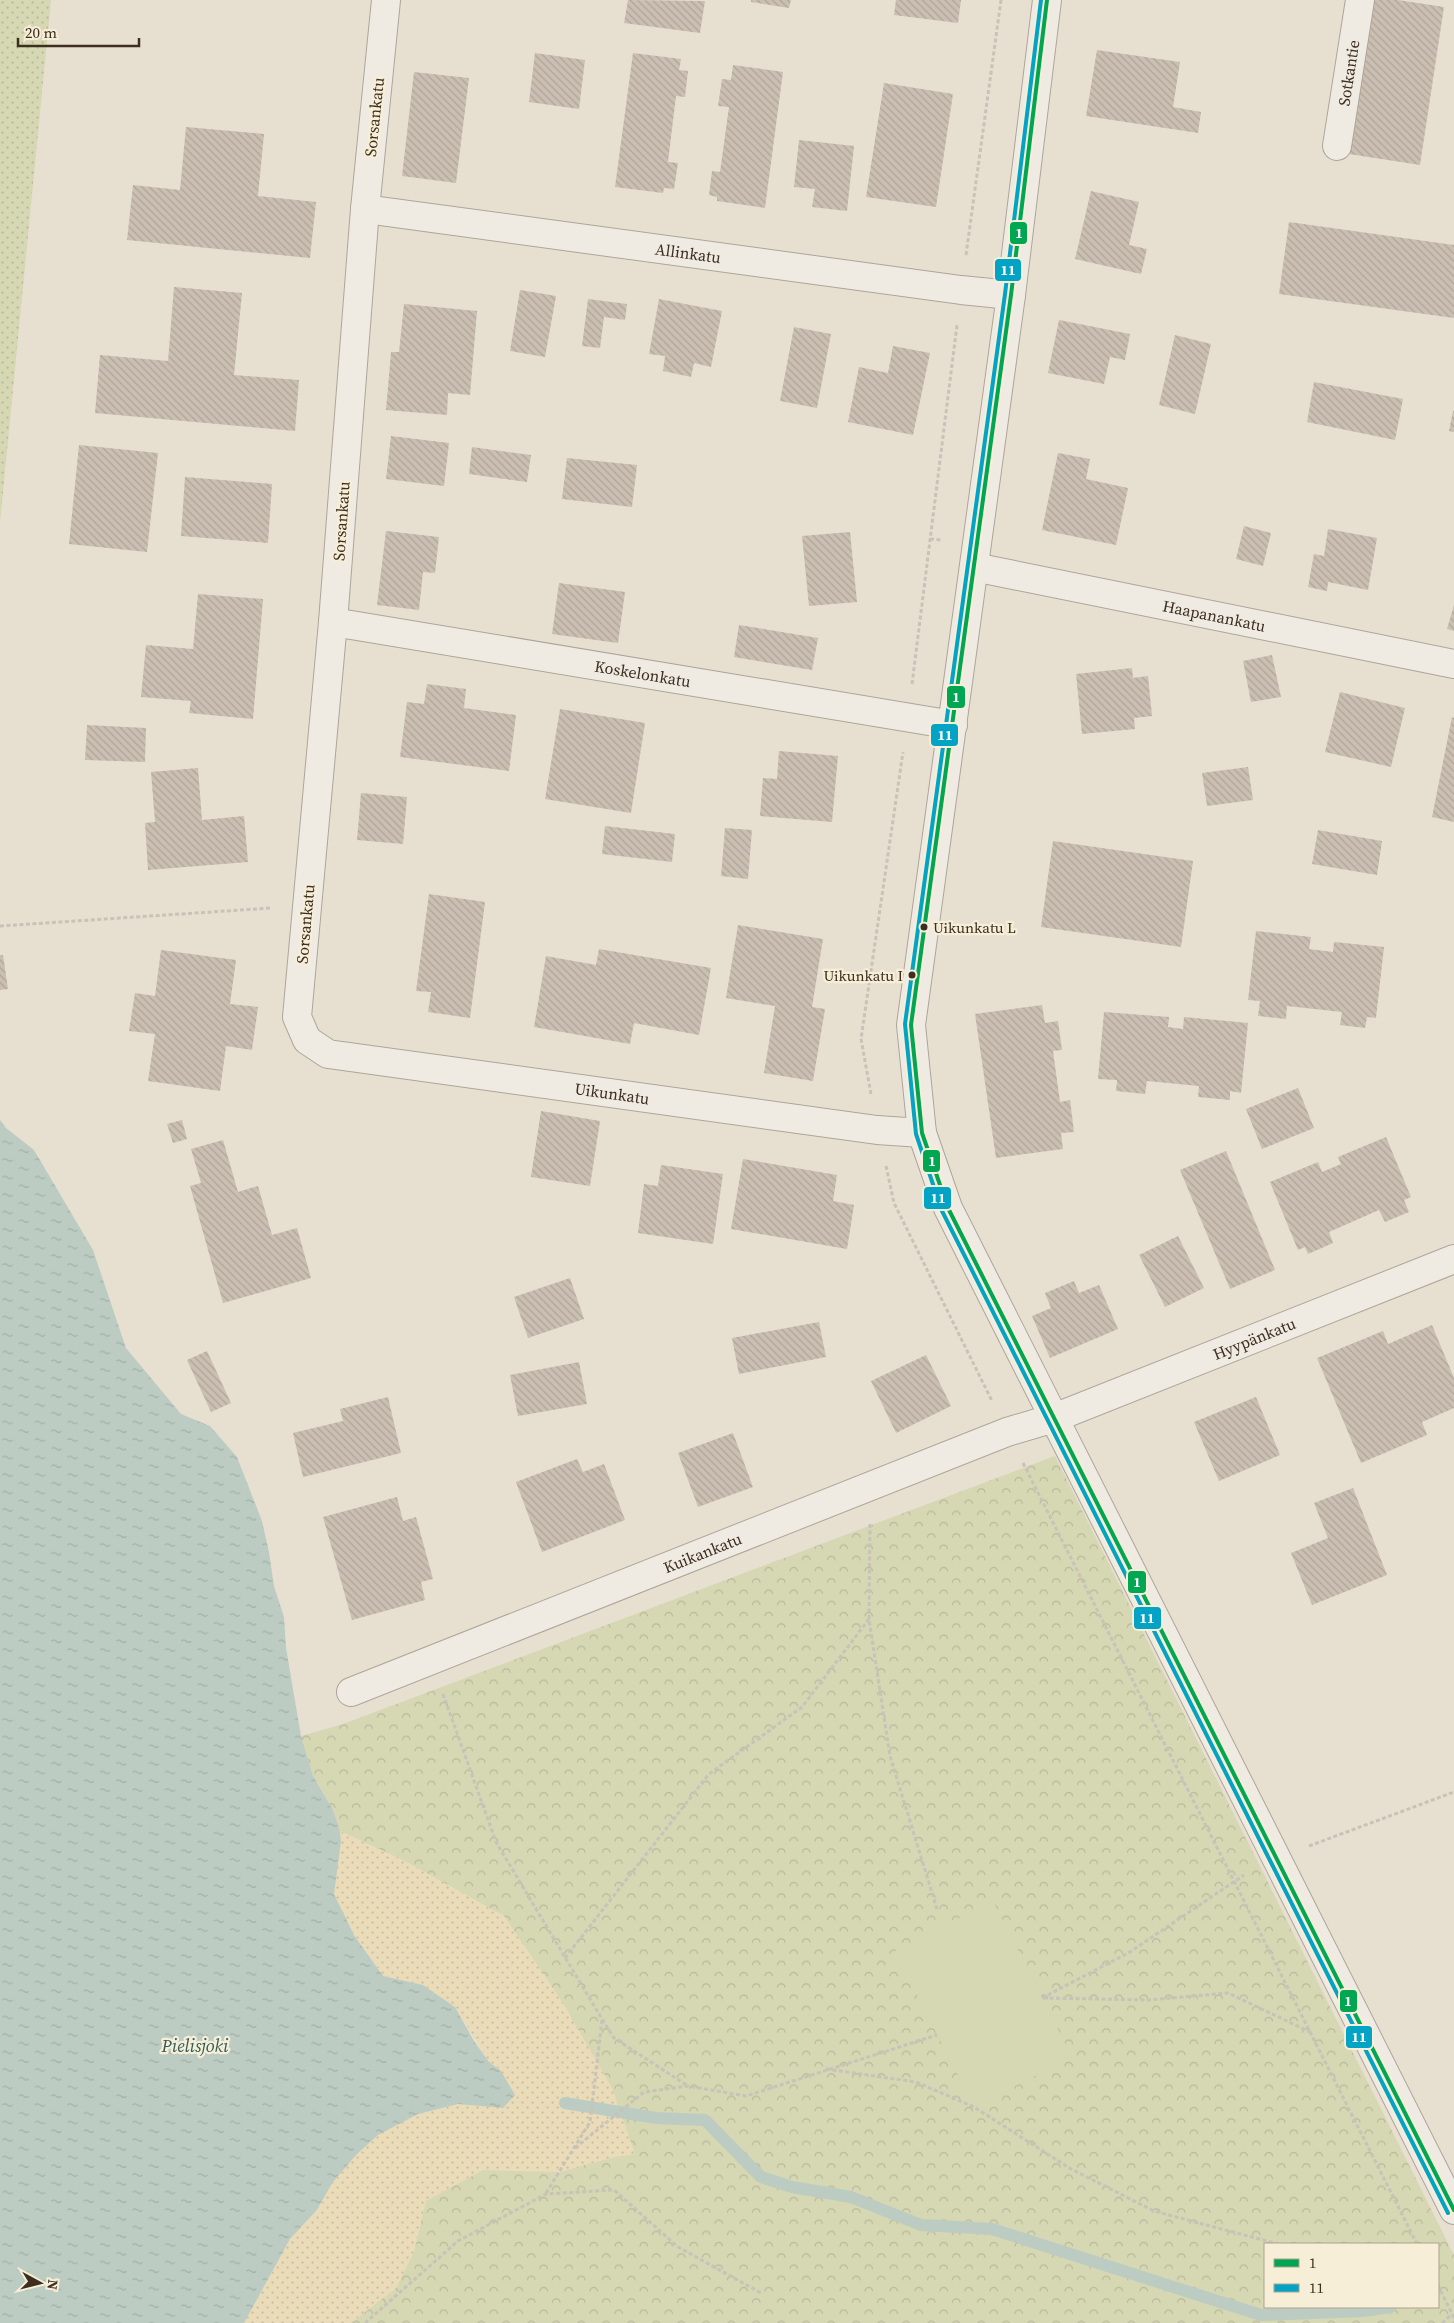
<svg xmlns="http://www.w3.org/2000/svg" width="1454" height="2323" font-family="'Source Serif 4',serif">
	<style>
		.grass { fill: url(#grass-dots) }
		.sand { fill: url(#sand-dots) }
		.park { fill: url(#park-crowns); fill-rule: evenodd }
		.pitch { fill: #d6d7b3 }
		.water { fill: url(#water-ripples) }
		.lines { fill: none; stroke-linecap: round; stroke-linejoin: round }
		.stream { stroke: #bcccc2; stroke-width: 12 }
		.building { fill: url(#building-back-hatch) }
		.minor-casing { stroke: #ada599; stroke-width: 30 }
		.tertiary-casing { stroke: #ada599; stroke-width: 30 }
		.path { stroke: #c8c2b9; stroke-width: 3; stroke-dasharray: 4 2.5; stroke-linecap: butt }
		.minor { stroke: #efebe3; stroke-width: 28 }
		.tertiary { stroke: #efebe3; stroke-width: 28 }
		.bus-1-casing { stroke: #f7eed8; stroke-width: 8 }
		.bus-2-casing { stroke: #f7eed8; stroke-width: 8 }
		.bus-1 { stroke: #00a651; stroke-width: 4 }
		.bus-2 { stroke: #03a3c5; stroke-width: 4 }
		.bus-dot { fill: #3d2e20; stroke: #f7eed8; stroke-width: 2 }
		.labels { text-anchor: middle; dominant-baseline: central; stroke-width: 4.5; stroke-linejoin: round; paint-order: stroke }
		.bus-label { font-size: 15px; fill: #3d2e20; stroke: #f7eed8; text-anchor: start }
		.street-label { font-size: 16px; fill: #3d2e20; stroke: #f7eed8 }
		.water-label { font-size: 18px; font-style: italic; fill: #2f5d5a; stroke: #f7eed8 }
		.line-badge { stroke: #f7eed8; stroke-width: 2 }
		.badge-label { font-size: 14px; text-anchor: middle; font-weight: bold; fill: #fff }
	</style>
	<defs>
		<pattern id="grass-dots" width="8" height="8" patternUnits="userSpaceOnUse" patternTransform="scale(1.25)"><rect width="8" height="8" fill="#d6d7b3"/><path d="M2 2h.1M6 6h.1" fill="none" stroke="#b9b99a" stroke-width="1.8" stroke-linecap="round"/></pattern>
		<pattern id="sand-dots" width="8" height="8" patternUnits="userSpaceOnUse" patternTransform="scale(1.25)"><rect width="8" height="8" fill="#eadcb9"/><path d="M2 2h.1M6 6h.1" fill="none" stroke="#cabd9f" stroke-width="1.8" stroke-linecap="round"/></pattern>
		<pattern id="park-crowns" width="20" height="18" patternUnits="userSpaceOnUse" patternTransform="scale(1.25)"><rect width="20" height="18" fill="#d6d7b3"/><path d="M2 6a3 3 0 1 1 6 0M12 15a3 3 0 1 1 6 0" fill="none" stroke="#b9b99a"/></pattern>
		<pattern id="water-ripples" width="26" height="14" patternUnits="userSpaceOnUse" patternTransform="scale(1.25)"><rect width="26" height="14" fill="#bcccc2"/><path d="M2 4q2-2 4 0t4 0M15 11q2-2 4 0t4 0" fill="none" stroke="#a2b0a6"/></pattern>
		<pattern id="building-back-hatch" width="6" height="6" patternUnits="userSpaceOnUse" patternTransform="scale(1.25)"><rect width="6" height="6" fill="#cbbfb2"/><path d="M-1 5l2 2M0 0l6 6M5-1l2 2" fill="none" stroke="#afa499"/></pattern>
	</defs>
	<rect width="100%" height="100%" fill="#e7e0d1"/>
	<path class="grass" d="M0,0H51L0,523Z"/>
	<path class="sand" d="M340,1831L405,1861L504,1916L563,2003L612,2088L635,2154L610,2158L560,2172L483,2170L426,2201L414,2252L396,2288L351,2323H244L290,2239L316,2211L333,2182L357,2154L378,2135L418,2114L458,2104L503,2107L501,2071L489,2062L455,2007L423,1985L383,1976C372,1959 335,1911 334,1893C333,1872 342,1852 340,1831Z"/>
	<path class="park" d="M1055,1456L1454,2255V2323H351L396,2288L414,2252L426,2201L483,2170L560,2172L610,2158L635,2154L612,2088L563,2003L504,1916L405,1861L340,1831L333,1810L313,1776L301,1736L343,1724ZM1265,2244H1438V2307H1265Z"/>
	<path class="pitch" d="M993,1901L1072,2057L974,2107L895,1951Z"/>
	<path class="water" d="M0,1120L6,1128L34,1150L93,1250L126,1348L181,1414L210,1426L237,1457L262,1521L269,1552L274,1586L284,1617L286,1648L301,1736L313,1776L333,1810L340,1831L341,1841L334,1894L354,1935L383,1976L423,1985L455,2007L474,2041L489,2062L501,2071L515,2095L503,2108L458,2104L418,2114L378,2135L357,2154L333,2182L316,2211L290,2239L244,2323H0Z"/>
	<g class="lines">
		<path class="stream" d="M565,2103L656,2118L705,2120L761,2177L792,2187L851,2197L921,2225L992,2229L1261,2315L1363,2311L1391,2307"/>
	</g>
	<g class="building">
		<path d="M628,0L705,1L700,33L624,23Z"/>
		<path d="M751,0H791L789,8L751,2Z"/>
		<path d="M896,0H961L958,23L894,15Z"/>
		<path d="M1373,0H1398L1444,7L1420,165L1349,154Z"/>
		<path d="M1097,50L1180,62L1173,107L1201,112L1198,133L1086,116Z"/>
		<path d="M535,53L585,60L579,109L529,102Z"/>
		<path d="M633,53L681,59L679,70L688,71L685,97L676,96L668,162L678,163L674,189L664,188L663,193L615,187Z"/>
		<path d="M733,65L783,72L765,208L717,201V197L709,195L712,171L720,172L729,107L718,106L722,79L731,80Z"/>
		<path d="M414,72L469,78L456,183L402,176Z"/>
		<path d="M884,83L953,94L936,207L866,197Z"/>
		<path d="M186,127L264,134L258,196L316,202L310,258L127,240L133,185L180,190Z"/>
		<path d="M799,140L854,146L847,211L812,207L815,189L794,187Z"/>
		<path d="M1091,191L1139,202L1129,245L1147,249L1141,274L1075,259Z"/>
		<path d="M1289,222L1454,245V318L1279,294Z"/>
		<path d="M174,287L242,293L234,375L299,380L295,431L95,413L100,355L168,361Z"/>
		<path d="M520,290L556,296L545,357L510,351Z"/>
		<path d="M588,299L627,304L625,320L604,317L600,348L582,346Z"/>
		<path d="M659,299L722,311L711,367L694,363L691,377L663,371L665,356L649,354Z"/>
		<path d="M404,304L477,311L470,395L448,393L447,415L386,410L391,352H399Z"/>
		<path d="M1059,320L1130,334L1125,360L1110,357L1104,384L1048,373Z"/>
		<path d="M794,327L831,334L817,408L780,401Z"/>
		<path d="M1175,335L1211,344L1195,414L1159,405Z"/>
		<path d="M893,346L930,353L913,435L848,422L859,367L888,373Z"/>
		<path d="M1314,382L1403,399L1395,440L1307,422Z"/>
		<path d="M1453,411H1454V432L1449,431Z"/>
		<path d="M391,436L449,443L444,486L386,479Z"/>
		<path d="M79,445L158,453L147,552L69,544Z"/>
		<path d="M472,447L531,455L527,482L469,474Z"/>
		<path d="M1058,453L1090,459L1086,479L1128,488L1116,545L1042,530Z"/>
		<path d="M567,458L637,465L632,507L562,499Z"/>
		<path d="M185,477L272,484L268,543L181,536Z"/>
		<path d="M1244,526L1271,533L1263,566L1236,559Z"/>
		<path d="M1328,529L1377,538L1368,590L1328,582L1327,591L1308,587L1314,554L1324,556Z"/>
		<path d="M386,531L439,537L435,573L423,572L419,610L377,605Z"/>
		<path d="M850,532L857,602L809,606L802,536Z"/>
		<path d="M559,583L625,592L618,643L552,634Z"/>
		<path d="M198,594L263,599L253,719L189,713L191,701L141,697L146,645L193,649Z"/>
		<path d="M1454,605V631L1447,629Z"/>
		<path d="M739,625L818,638L812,670L734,657Z"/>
		<path d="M1272,655L1281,697L1251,702L1243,661Z"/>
		<path d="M1132,668L1133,678L1148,676L1152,716L1134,718L1135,729L1082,734L1076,674Z"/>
		<path d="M427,684L466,689L464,708L516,715L509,771L400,757L407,702L424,704Z"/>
		<path d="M1340,692L1405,708L1391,767L1325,752Z"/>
		<path d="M560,709L645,723L631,813L545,799Z"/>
		<path d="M1452,717L1454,718V822L1432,817Z"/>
		<path d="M87,725L146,728L145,762L85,760Z"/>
		<path d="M779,751L838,756L832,822L760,816L763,778L777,779Z"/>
		<path d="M1248,767L1253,800L1207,806L1202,773Z"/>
		<path d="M198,768L202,820L244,816L248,862L148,870L145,823L155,822L151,772Z"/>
		<path d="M361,793L407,797L403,844L357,840Z"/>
		<path d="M605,826L675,834L672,862L602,854Z"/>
		<path d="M725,828L752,830L748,879L721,876Z"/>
		<path d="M1318,830L1382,841L1377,875L1312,864Z"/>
		<path d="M1053,841L1193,861L1181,947L1041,927Z"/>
		<path d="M429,894L485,902L470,1018L428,1012L431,992L416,991Z"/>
		<path d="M738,925L823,939L812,1007L825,1009L813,1081L764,1073L775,1006L726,998Z"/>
		<path d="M1256,931L1311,937L1309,949L1333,952L1334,942L1384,947L1376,1018L1367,1017L1365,1028L1340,1025L1342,1012L1287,1006L1286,1019L1258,1016L1260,1001L1248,1000Z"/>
		<path d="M599,949L711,968L699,1035L634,1023L630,1044L534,1027L546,956L596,965Z"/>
		<path d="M161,950L236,960L230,1004L258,1007L252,1050L226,1046L220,1091L148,1081L155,1034L129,1031L135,993L155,996Z"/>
		<path d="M0,955H3L8,989L0,990Z"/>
		<path d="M1042,1005L1045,1023L1058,1021L1062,1050L1053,1051L1060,1102L1070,1100L1074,1132L1061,1133L1063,1149L996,1158L975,1014Z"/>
		<path d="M1104,1012L1169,1017L1168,1027L1183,1029L1184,1017L1248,1023L1241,1093L1230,1091V1100L1198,1097L1199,1086L1147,1081L1145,1094L1116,1091L1117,1080L1098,1079Z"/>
		<path d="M1298,1088L1314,1128L1262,1149L1246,1109Z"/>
		<path d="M541,1111L600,1121L590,1186L531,1177Z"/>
		<path d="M182,1120L187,1139L173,1143L167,1124Z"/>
		<path d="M1386,1137L1411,1197L1404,1200L1409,1212L1385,1222L1379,1210L1329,1232L1333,1243L1308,1254L1305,1247L1298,1250L1270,1182L1318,1162L1322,1172L1341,1164L1338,1157Z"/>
		<path d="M223,1140L238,1192L258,1186L272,1235L297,1228L311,1278L223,1303L190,1186L201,1183L191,1149Z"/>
		<path d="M1226,1151L1275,1270L1230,1289L1180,1170Z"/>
		<path d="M743,1159L837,1175L833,1201L854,1205L847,1249L731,1229Z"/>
		<path d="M661,1165L723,1174L713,1244L638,1233L644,1184L658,1186Z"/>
		<path d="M1178,1236L1204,1288L1165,1307L1139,1255Z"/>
		<path d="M570,1278L584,1319L528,1338L514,1297Z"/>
		<path d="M1074,1281L1079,1293L1099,1285L1118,1329L1050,1358L1032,1316L1051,1308L1045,1293Z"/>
		<path d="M819,1322L826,1357L739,1374L732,1338Z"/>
		<path d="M1432,1325L1454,1378V1408L1422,1422L1427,1435L1361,1463L1317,1358L1383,1331L1388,1344Z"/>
		<path d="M207,1351L231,1403L211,1412L187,1360Z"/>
		<path d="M926,1355L951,1406L896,1433L871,1381Z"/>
		<path d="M579,1362L587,1404L518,1416L510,1375Z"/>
		<path d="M388,1397L401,1453L303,1477L293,1433L343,1421L340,1409Z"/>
		<path d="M1256,1397L1280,1455L1219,1481L1194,1422Z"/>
		<path d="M733,1433L753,1487L698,1507L678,1453Z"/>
		<path d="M577,1459L583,1472L604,1464L625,1520L542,1552L516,1482Z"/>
		<path d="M1353,1488L1387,1575L1312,1605L1291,1553L1328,1538L1314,1503Z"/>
		<path d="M397,1497L403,1521L416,1517L433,1579L421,1582L425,1600L352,1620L323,1517Z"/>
	</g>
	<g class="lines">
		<defs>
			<g id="minor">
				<path id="s1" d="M386,0L365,209L333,622L297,1017L307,1040L328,1054L877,1130L922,1133"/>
				<path id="s2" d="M1337,146L1360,0"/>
				<path id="s3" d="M365,209L961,290L1011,295"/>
				<path id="s4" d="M974,567L1454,664"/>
				<path id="s5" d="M333,622L953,725"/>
				<path id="s6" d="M351,1692L1007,1432L1054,1418L1454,1259"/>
			</g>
			<path id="tertiary" d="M1047,0L1011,295L911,1025L922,1133L948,1208L1454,2210"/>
		</defs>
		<use href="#minor" class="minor-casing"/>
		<use href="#tertiary" class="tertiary-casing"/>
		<g class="path">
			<path d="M966,255L1001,0"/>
			<path d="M930,539L942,540"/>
			<path d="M912,684L957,325"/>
			<path d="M0,926L271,908"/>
			<path d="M871,1094L861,1039L903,752"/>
			<path d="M886,1166L894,1203L992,1401"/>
			<path d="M1023,1463L1417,2244"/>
			<path d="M870,1524L869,1619L890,1756L937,1909"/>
			<path d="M443,1694L496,1842L602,2019L614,2038L688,2086"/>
			<path d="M1309,1846L1454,1792"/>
			<path d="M565,1958L709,1774L802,1707L869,1619"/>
			<path d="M1042,1998L1130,1952L1244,1875"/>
			<path d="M1043,1998L1148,2000L1228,1993L1310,2032"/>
			<path d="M826,2069L916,2082L974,2107L1071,2169L1154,2211L1278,2244"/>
			<path d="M575,2148L644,2092L688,2086L746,2096L937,2035"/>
			<path d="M546,2193L590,2122L602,2020"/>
			<path d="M1438,2285L1454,2318"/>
			<path d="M365,2323L458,2241L546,2194L614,2190L678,2247L761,2293"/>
			<path d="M1442,2323L1452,2314"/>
		</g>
		<use href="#minor" class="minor"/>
		<use href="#tertiary" class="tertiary"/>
		<defs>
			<path id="bus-1" d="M1047,0L1011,295L911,1025L922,1133L948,1208L1454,2210"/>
			<path id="bus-2" d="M1041,0L1005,294L905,1024L916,1134L942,1211L1448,2213"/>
		</defs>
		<use href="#bus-1" class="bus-1-casing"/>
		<use href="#bus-2" class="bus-2-casing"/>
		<use href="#bus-1" class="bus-1"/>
		<use href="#bus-2" class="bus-2"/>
	</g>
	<g class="bus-dot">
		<circle cx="924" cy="927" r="4.5"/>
		<circle cx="912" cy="975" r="4.5"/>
	</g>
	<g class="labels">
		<g class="bus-label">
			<text x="933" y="927">Uikunkatu L</text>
			<text x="903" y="975" text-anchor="end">Uikunkatu I</text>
		</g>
		<g class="street-label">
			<text stroke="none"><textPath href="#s2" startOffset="74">Sotkantie</textPath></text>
			<text transform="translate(374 117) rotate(-84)">Sorsankatu</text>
			<text stroke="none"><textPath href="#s3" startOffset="326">Allinkatu</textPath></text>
			<text transform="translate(341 521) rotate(-86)">Sorsankatu</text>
			<text stroke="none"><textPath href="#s4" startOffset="245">Haapanankatu</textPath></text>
			<text stroke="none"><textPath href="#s5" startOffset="314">Koskelonkatu</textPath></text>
			<text transform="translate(305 924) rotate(-85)">Sorsankatu</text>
			<text stroke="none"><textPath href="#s1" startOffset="1358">Uikunkatu</textPath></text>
			<text stroke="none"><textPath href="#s6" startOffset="970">Hyypänkatu</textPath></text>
			<text stroke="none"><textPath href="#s6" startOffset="378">Kuikankatu</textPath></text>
		</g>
		<g class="water-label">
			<text x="195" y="2045">Pielisjoki</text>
		</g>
	</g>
	<g class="line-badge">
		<rect x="1009" y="221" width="19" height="24" rx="5" fill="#00a651"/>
		<rect x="994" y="258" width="28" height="24" rx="5" fill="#03a3c5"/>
		<rect x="946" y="685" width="20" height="24" rx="5" fill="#00a651"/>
		<rect x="930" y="723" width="29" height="24" rx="5" fill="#03a3c5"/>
		<rect x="922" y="1149" width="19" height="24" rx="5" fill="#00a651"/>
		<rect x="923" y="1186" width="29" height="24" rx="5" fill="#03a3c5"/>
		<rect x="1127" y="1570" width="20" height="24" rx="5" fill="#00a651"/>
		<rect x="1133" y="1606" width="29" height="24" rx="5" fill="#03a3c5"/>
		<rect x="1339" y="1989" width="19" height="24" rx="5" fill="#00a651"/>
		<rect x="1345" y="2025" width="28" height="24" rx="5" fill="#03a3c5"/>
	</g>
	<g class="badge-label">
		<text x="1019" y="238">1</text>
		<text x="1008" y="275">11</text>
		<text x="956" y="702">1</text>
		<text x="945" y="740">11</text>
		<text x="932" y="1166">1</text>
		<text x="938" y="1203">11</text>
		<text x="1137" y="1587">1</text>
		<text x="1147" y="1623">11</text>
		<text x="1348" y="2006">1</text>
		<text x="1359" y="2042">11</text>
	</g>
	<rect x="1264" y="2243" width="175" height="65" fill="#f7eed8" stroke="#ada18e"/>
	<rect x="1274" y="2259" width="25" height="8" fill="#00a651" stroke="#ada18e"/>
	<text x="1309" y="2268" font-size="15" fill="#3d2e20">1</text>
	<rect x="1274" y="2284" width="25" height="8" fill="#03a3c5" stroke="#ada18e"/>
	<text x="1309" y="2293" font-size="15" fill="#3d2e20">11</text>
	<g transform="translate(40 2283) rotate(97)" stroke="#f7eed8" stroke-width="4" paint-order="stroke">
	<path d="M0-4L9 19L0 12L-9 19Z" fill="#3d2e20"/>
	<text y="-8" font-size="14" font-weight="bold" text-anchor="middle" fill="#3d2e20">N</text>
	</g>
	<path d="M18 38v8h121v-8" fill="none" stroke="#3d2e20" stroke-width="2.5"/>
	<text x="25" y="38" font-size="15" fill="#3d2e20" stroke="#f7eed8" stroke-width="4" paint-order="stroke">20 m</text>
</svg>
